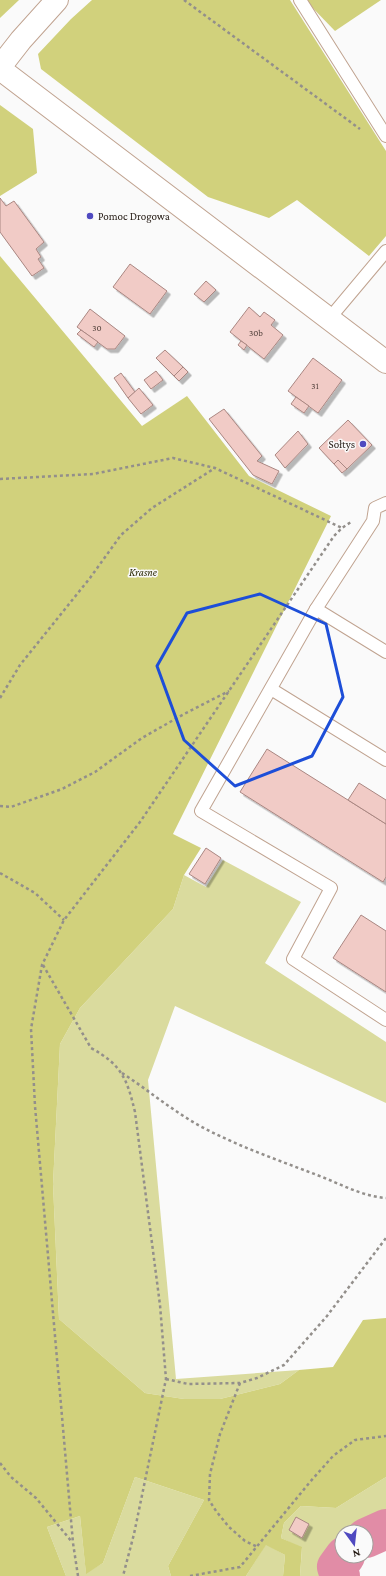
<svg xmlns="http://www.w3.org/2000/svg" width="386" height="1576" font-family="'Crimson Pro',serif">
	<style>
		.green { fill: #dadb9e }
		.forest { fill: #d1d17c }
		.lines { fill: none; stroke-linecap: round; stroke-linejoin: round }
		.river { stroke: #e18ca6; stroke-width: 40 }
		.building { fill: #f1cbc6; stroke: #aa8782; filter: url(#shadow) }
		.service-casing { stroke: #c0a390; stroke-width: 14 }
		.minor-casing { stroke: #c0a390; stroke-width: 24 }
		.tertiary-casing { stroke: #c0a390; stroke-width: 24 }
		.path { stroke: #938f8b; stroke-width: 2.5; stroke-dasharray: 3 3; stroke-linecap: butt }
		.service { stroke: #fff; stroke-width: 12 }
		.minor { stroke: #fff; stroke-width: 22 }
		.tertiary { stroke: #fff; stroke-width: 22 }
		.marked { fill: none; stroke: #1d4ed8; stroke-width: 3; stroke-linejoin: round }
		.poi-dot { fill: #4f49c0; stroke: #fafafa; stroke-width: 1.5 }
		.labels { text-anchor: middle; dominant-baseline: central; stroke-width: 3; stroke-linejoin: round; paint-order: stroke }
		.number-label { font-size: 9px; fill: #55443e }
		.poi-label { font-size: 11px; fill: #211710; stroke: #fafafa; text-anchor: start }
		.park-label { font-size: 11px; font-style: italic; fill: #302f0a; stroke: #fafafa }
	</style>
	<defs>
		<filter id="shadow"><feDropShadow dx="3.5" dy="3.5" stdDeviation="0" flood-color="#0004"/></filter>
	</defs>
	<rect width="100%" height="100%" fill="#fafafa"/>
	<g class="green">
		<path d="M223,860L301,902L265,963L386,1042V1103L175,1006L148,1080L176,1379L299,1370L280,1384L220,1399H184L145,1393L59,1319L53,1184L60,1044L80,1008L173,909L184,875L206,887Z"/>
		<path d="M135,1477L204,1500L168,1566L171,1576H66L47,1527L80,1516L86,1573L103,1563Z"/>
		<path d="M386,1477V1520H383L354,1529L351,1532H342V1542L335,1550L331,1576H300L302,1548L281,1538L284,1523L301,1506L336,1508Z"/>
		<path d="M266,1544L285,1555L283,1576H246Z"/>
	</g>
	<g class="forest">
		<path d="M0,0H19L0,18Z"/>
		<path d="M92,0H290L386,151V236L369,256L297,200L269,218L208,197L41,69L38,54L71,19Z"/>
		<path d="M305,0H381L335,31Z"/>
		<path d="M0,105L33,129L37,173L0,196Z"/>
		<path d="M0,256L142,426L187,396L249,476L331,516L173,834L201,848L184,875L173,909L80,1008L60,1044L53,1184L59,1319L145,1393L184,1399H220L280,1384L299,1370L333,1367L363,1320L386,1318V1477L336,1508L301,1506L284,1523L281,1538L302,1547L300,1576H283L285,1555L266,1545L246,1576H171L168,1566L204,1500L135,1477L103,1563L86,1574L80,1516L47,1527L66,1576H0Z"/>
	</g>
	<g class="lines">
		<g class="river">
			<path d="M366,1538L386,1529"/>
			<path d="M340,1576L337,1567L345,1556"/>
		</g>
	</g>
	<g class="building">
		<path d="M0,198L6,206L14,201L44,242L36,249L41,257L38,259L44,268L32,276L0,232Z"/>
		<path d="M130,264L167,291L150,314L113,287Z"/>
		<path d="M206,281L216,290L204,302L194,294Z"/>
		<path d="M249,307L260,317L264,312L275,320L271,325L283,335L264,359L230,332Z"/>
		<path d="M90,309L125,336L115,349H107L77,327Z"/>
		<path d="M81,330L98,342L94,347L77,334Z"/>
		<path d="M241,341L247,345L244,350L238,345Z"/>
		<path d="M165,350L183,367L174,376L156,358Z"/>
		<path d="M313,358L342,380L318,413L288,391Z"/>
		<path d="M183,367L188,372L179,381L174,376Z"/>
		<path d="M156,371L163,380L151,389L144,380Z"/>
		<path d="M121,373L135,392L128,398L114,378Z"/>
		<path d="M139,388L153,405L141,414L128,398Z"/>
		<path d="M296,397L309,406L304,413L291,404Z"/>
		<path d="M224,409L262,456L257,461L279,471L272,484L253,475L209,419Z"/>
		<path d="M348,420L372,445L347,469L338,460L334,464L319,448Z"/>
		<path d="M298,431L308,444L285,468L275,455Z"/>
		<path d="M338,460L347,469L342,473L334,464Z"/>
		<path d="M267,749L386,824V877L383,882L240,792Z"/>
		<path d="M359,783L386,800V824L348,800Z"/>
		<path d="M206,848L221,858L205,884L189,874Z"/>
		<path d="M361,915L386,931V992L333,958Z"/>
		<path d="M296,1517L309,1524L302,1538L289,1530Z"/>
	</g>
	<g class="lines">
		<defs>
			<g id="service">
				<path d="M300,0L386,136"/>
				<path d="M329,319L386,251"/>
				<path d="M386,503L375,508L373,521L316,609L386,652"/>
				<path d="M316,609L201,811L331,888L293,959L386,1020"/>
				<path d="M271,689L386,760"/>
			</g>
			<path id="minor" d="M0,67L21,40L57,0"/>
			<path id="tertiary" d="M0,69L386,362"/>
		</defs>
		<use href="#service" class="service-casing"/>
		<use href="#minor" class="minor-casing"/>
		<use href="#tertiary" class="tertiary-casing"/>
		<g class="path">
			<path d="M184,0L360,129"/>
			<path d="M0,479L93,474L173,458L215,468L342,528"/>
			<path d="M0,698L20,665L90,578L121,535L152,508L215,468"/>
			<path d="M0,806L11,807L62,789L95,772L142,738L184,714L229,691"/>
			<path d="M0,873L35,893L64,920"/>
			<path d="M43,965L91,1048C122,1065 127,1079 135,1112L160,1305L166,1379L134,1534L123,1576"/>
			<path d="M122,1073C148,1090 173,1111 200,1126C237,1146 278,1160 317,1175C341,1184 361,1196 386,1198"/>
			<path d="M166,1379L188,1384L240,1383L257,1378L284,1365L327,1316L386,1238"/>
			<path d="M240,1383L220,1434L210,1474L209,1500L216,1511L229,1527L245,1541L258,1547"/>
			<path d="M0,1463L11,1477L36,1498L72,1542"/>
			<path d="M78,1576L73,1543L35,1106L31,1029L42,965L64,920L140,822L334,536L342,528L351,522"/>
			<path d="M190,1576L240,1567L310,1482L333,1456L355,1440L386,1436"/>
		</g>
		<use href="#service" class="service"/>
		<use href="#minor" class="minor"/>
		<use href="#tertiary" class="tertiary"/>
	</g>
	<path class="marked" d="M260,594L326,624L343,697L312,756L235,786L184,740L157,666L187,613Z"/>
	<g class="poi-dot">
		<circle cx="90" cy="216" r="4"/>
		<circle cx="363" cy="444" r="4"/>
	</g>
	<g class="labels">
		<g class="number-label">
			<text x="97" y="328">30</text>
			<text x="256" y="333">30b</text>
			<text x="315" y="386">31</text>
		</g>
		<g class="poi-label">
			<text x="98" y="216">Pomoc Drogowa</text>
			<text x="355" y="444" text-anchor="end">Sołtys</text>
		</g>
		<g class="park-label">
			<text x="143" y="572">Krasne</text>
		</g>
	</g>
	<g transform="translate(354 1544) rotate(165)"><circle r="19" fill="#fafafa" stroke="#a39f9c"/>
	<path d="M0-3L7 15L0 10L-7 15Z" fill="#4f49c0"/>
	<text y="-6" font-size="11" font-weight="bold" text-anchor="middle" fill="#211710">N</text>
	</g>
</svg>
